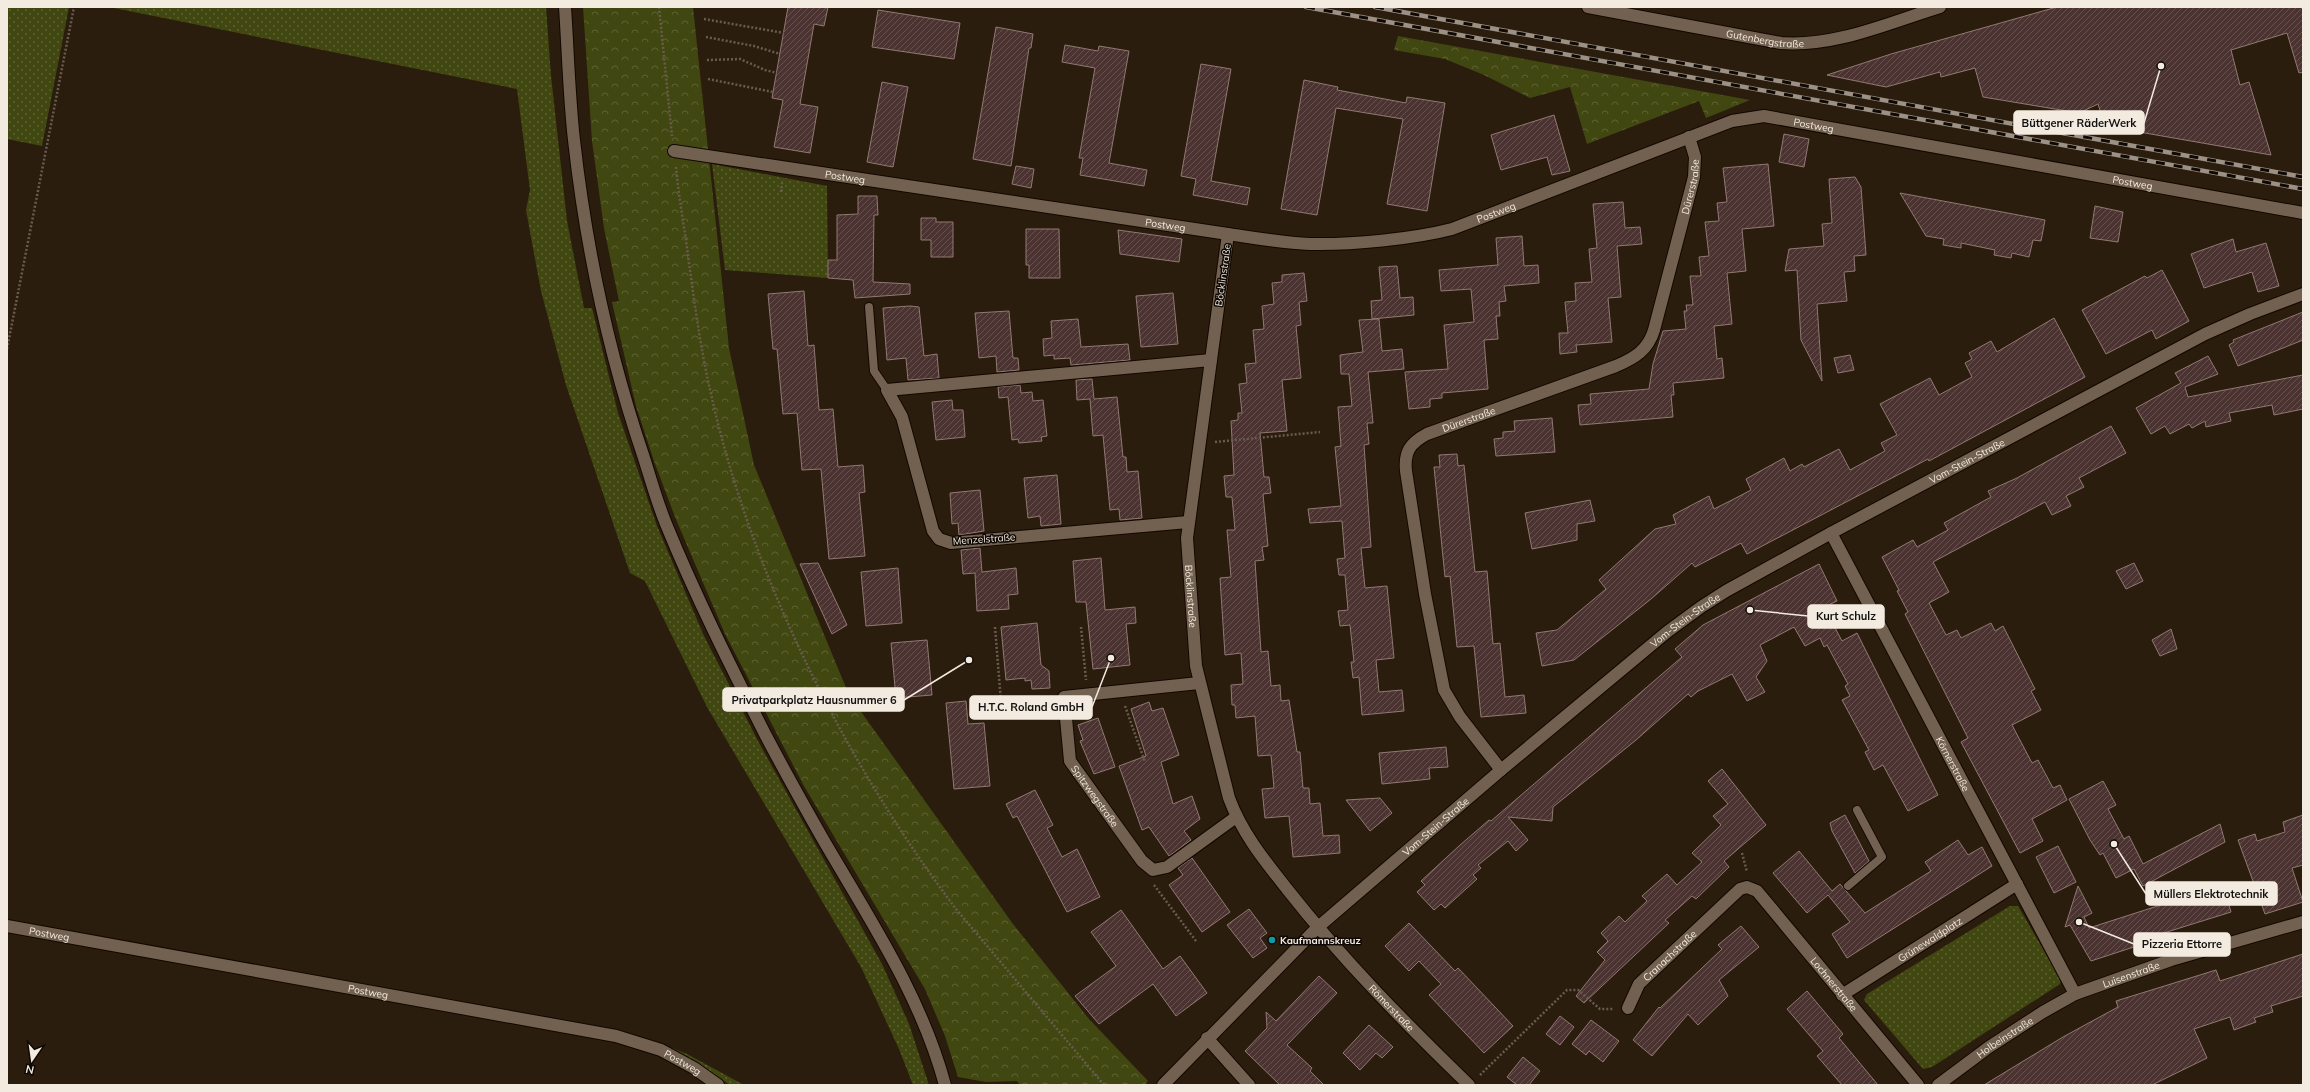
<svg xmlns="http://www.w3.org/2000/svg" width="2310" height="1092" font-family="Mulish,sans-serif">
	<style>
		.grass { fill: url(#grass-dots) }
		.forest { fill: url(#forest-crowns) }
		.building { fill: url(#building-hatch); stroke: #927874 }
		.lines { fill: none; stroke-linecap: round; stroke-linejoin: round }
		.lane-casing { stroke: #130700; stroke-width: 10 }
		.street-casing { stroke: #130700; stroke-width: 14 }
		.secondary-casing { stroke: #130700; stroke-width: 14 }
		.path { stroke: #695c4f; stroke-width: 2.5; stroke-dasharray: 2 2; stroke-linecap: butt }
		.lane { stroke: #726150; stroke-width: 8 }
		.street { stroke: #726150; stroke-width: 12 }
		.secondary { stroke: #726150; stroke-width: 12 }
		.rail-casing { stroke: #9c9184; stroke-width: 4.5 }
		.rail { stroke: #0e0904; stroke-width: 3; stroke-dasharray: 9; stroke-linecap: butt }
		.culture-dot { fill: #0f9aa8; stroke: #0e0904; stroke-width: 1.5 }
		.labels { text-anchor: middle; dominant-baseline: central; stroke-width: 3; stroke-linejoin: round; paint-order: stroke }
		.street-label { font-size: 10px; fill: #f3eae0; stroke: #0e0904 }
		.poi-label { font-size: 10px; font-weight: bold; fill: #f3eae0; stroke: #0e0904; text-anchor: start }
		.leader { fill: none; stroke: #f3eae0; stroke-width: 1.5 }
		.callout-dot { fill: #f3eae0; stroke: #0e0904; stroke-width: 1.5 }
		.callout { fill: #f3eae0; stroke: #f3eae0; stroke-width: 1.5 }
		.callout-label { font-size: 11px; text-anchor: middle; font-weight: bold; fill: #111 }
	</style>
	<defs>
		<pattern id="grass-dots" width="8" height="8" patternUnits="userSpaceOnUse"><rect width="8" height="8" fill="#414710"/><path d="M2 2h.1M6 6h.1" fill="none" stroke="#5d6232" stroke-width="1.8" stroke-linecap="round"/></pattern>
		<pattern id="forest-crowns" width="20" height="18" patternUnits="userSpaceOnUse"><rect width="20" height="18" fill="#414710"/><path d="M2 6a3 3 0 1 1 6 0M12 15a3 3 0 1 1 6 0" fill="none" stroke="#5d6232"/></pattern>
		<pattern id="building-hatch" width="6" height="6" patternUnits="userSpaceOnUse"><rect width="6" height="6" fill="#4a3330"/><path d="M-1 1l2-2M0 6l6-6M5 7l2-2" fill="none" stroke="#65514e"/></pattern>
	</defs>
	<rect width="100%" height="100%" fill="#2b1d0e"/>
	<g class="grass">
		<path d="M7,7H69L42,146L7,139Z"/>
		<path d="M109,7H546L551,76L567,221L584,308H592L618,413L657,526L704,636L759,743L882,964L909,1024L929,1085H913L899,1049L861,967L707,707L645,581L630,573L566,385L541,291L526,210L530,190L517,89Z"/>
		<path d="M712,164L827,186L828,278L725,270Z"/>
		<path d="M2010,906H2018L2061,980L2060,984L1932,1067L1923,1069L1864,1000L1867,994Z"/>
		<path d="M662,1044L687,1054L744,1085H730L688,1057Z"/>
	</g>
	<g class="forest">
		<path d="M583,7H693L729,348L754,465L849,695L1013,924L1089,1019L1148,1081L1145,1085H1020L1017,1081L986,1082L958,1077L945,1036L925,989L804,786L725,634L675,517L654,461L636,406L612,302L619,301L604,228L592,141Z"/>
		<path d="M1398,36L1750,100L1706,118L1699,101L1587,144L1570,87L1530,98L1484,75L1445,59L1394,50Z"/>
	</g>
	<g class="building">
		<path d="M788,7H828L824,26L814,24L800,104L818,107L810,153L774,147L783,100L772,98Z"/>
		<path d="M2057,7H2303V72L2299,73L2287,33L2231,50L2240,85L2249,82L2271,155L2105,126L2098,104L2079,113L1983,97L1975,68L1941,77L1940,72L1886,87L1827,75L1891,54Z"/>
		<path d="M878,10L960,23L954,59L872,47Z"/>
		<path d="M996,27L1033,34L1031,48H1029L1011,166L973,159Z"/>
		<path d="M1065,45L1098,51L1099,46L1129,51L1109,163L1147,170L1144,186L1080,175L1083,158H1079L1095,68L1062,62Z"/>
		<path d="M1201,64L1231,69L1211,181L1250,188L1247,205L1193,195L1196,179L1181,176Z"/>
		<path d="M1304,80L1338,87L1337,90L1406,103L1407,97L1445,103L1427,211L1387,204L1403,119L1336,108L1317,215L1281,209Z"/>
		<path d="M882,82L908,87L893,167L867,162Z"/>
		<path d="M1554,115L1570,171L1552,175L1547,157L1501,170L1491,135Z"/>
		<path d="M1784,134L1809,139L1804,167L1779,162Z"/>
		<path d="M1768,164L1774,226L1742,229L1746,271L1727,273L1732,324L1714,326L1717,359L1722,358L1724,378L1673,383L1674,395H1671L1673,417L1580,425L1578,405L1591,404L1590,394L1649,389L1653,364L1663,331L1686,329L1684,311H1687L1686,305H1693L1690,276H1701L1699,257L1709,256L1705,222L1719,221L1717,203L1727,202L1723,168Z"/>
		<path d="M1016,166L1034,169L1031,188L1012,184Z"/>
		<path d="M1855,177L1861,187L1866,255L1854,256L1855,271L1844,272L1847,301L1817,304L1822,381L1801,340L1797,270L1785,271L1789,249L1824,246L1822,224L1832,223L1829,179Z"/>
		<path d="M1900,193L2045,220L2041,241L2033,240L2029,257L2012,253L2011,258L1994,255L1995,250L1961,243V248L1943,245L1944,239L1926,236Z"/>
		<path d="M858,196H877L878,215H874L873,282L910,284V294L855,298L853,280L828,278V260H837V215L858,214Z"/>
		<path d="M1623,202L1625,228L1640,227L1642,244L1617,246L1621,297L1608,298L1612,342L1576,345L1577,352L1560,354L1559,333H1568L1565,302L1576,301L1575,283L1592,282L1589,249L1597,248L1593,204Z"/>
		<path d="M2095,206L2123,212L2118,242L2090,238Z"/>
		<path d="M921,218H936V222H953V257H931V240H921Z"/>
		<path d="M1026,229H1059L1060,278H1029V265H1026Z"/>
		<path d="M1118,230L1182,239L1179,262L1120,254Z"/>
		<path d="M1522,236L1524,266L1538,265L1539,283L1504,286L1506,301L1499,302L1500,316H1496L1498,339L1484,340L1488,389L1442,393V398L1430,399V407L1409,409L1405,372L1448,369L1444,325L1474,322L1471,289L1441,291L1439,270L1498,265L1496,238Z"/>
		<path d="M2233,239L2236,252L2266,243L2279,286L2258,292L2252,272L2204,288L2191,254Z"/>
		<path d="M1397,266L1400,298L1413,297L1414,315L1372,319L1371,301L1382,300L1379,267Z"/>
		<path d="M2162,270L2189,321L2156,339L2152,330L2106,354L2082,310L2145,276L2147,278Z"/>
		<path d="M1304,273L1307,301L1299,302L1301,325L1296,326L1301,378L1282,380L1287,431L1260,433L1264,477H1269L1271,493L1263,494L1268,546L1262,547L1264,560L1255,561L1261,652L1268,651L1271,686L1280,685L1281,701L1289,700L1297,752H1300L1303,788H1309L1310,804L1320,803L1323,836L1339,835L1340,853L1293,857L1289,816L1265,818L1262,789L1274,788L1271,755L1258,756L1255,716L1236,718L1235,705H1232L1231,685L1243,684L1241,653L1225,655L1220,578L1231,577L1227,530H1235L1232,497H1226L1224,476L1234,475L1231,421L1238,420V413H1242L1239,384L1247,383L1245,364L1256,363L1253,330L1264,329L1262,306L1274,304L1272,283L1282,282V275Z"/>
		<path d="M804,291L808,346L814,345L819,410L833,409L838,467L863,465L865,492L859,493L865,556L829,559L821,469L802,470L797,413L783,414L777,349H773L768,294Z"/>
		<path d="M1173,293L1178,344L1141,347L1136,296Z"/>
		<path d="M910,306L919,307L924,356L937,354L939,378L908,380L906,358L887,360L883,308Z"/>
		<path d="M1009,311L1013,358H1018L1019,370L997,372L996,356L979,358L975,313Z"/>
		<path d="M2303,312V340L2238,366L2229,345L2234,342L2233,340Z"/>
		<path d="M2054,318L2085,377L1929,461L1928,459L1747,554L1741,543L1695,567L1692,563L1651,599L1574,660L1542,666L1536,633L1557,630L1606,589L1599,580L1655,529L1676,524L1673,515L1709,496L1714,509L1734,499L1751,490L1746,479L1784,458L1790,471L1802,464L1804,467L1839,449L1850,470L1885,451L1881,443L1897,435L1880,404L1930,378L1939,395L1972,377L1965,363L1972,359L1969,353L1991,341L1997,352Z"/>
		<path d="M1078,319L1081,347L1128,344L1130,360L1071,365L1070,358L1054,359V355L1044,356L1043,339L1052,338L1051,321Z"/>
		<path d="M1379,319L1382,351L1402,349L1404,369L1368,372L1373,423H1367L1369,444L1364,445L1371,547L1361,548L1365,588L1387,586L1394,658L1376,660L1379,692L1402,690L1404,711L1362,715L1359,677L1353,678L1351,662H1354L1350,625L1340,626L1338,611L1348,610L1345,575H1339L1337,559L1345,558L1342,521L1310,523L1308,509L1341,506L1335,447L1341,446L1338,407L1352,406L1349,374H1341L1340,355L1363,352L1359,320Z"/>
		<path d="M1850,355L1854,370L1838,373L1834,358Z"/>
		<path d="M2208,356L2218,374L2185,387L2188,397L2303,375V409L2274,415L2272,405L2229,413L2231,421L2206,427L2205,421L2192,428L2189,424L2170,434L2165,426L2151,434L2136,408L2181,383L2175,373Z"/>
		<path d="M1092,379L1094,399L1117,397L1123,457H1126L1127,472L1138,471L1142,518L1120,520L1119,509L1110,510L1103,435L1093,436L1090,399L1077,400L1076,380Z"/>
		<path d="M1020,385L1021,393L1032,392L1033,401L1043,400L1047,436L1041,437L1042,441L1019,443L1018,439L1012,440L1008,397L999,398L998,387Z"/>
		<path d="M952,400L953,410H963L965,437L936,440L932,402Z"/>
		<path d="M1552,418L1555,452L1496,456L1494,439L1503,438V432L1515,431L1514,421Z"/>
		<path d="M2111,426L2126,453L2079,478L2084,487L2066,496L2071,506L2052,515L2045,502L1933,562L1949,592L1929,603L1946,635L1957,630L1961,638L1991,623L1995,631L2003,626L2035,689L2031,691L2041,710L2012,725L2032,763L2038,760L2053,788L2060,785L2067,800L2032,819L2043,841L2020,853L1961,742L1968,738L1905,614L1908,612L1897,591L1899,590L1882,557L1913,540L1917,547L1948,530L1944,523L1991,497L1988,491L2017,478Z"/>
		<path d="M1457,454L1458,466L1464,465L1475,572L1487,571L1493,644L1500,643L1505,697L1524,695L1526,713L1481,717L1474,646L1457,647L1450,576L1445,577L1434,467H1440L1439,455Z"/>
		<path d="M1057,475L1061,524L1041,526L1040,516L1028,518L1024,478Z"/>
		<path d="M980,490L984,531L959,535L958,523L952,524L950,493Z"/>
		<path d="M1590,500L1595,521L1577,524V540L1532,549L1525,513Z"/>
		<path d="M980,548L982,572L1016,568L1018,594L1008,595L1009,609L977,611L975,573L963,574L961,550Z"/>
		<path d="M1101,558L1105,610L1135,607L1136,623L1126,624L1130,665L1093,669L1086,602H1076L1073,561Z"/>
		<path d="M818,563L847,625L832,634L800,564Z"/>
		<path d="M2134,563L2143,581L2126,589L2116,571Z"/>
		<path d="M1819,564L1837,601L1824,607L1842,641L1857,633L1938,795L1908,811L1883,765L1874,770L1865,752L1869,750L1842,700L1850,696L1845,686L1848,684L1827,645L1824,647L1820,638L1805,646L1794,627L1760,645L1767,661L1756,677L1765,692L1747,701L1732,674L1698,691L1691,697L1688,694L1636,740L1553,807L1552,821L1508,817L1528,840L1516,851L1508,841L1478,865L1481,868L1473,875L1477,879L1445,908L1441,904L1434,910L1417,892L1425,885L1421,881L1459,846L1489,820L1491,821L1682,657L1675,649L1703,625Z"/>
		<path d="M898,568L902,623L866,626L861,572Z"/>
		<path d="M1037,623L1041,665L1049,671L1050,688L1032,689L1031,680L1025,681V678L1006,680L1001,627Z"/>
		<path d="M2171,629L2177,649L2160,656L2152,640Z"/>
		<path d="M927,640L932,695L896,698L891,643Z"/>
		<path d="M966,701L968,724L984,723L990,786L954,789L946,703Z"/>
		<path d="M1149,702L1152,711L1163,708L1179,755L1161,762L1173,804L1192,796L1200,819L1184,831L1191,840L1169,856L1149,827L1142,830L1119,766L1146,756L1131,709Z"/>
		<path d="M1098,718L1115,767L1094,774L1080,741L1083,740L1078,725Z"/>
		<path d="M1446,747L1448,767L1429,768L1430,779L1382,784L1379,753Z"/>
		<path d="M1722,769L1766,825L1724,861L1729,867L1696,899L1692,896L1665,920L1669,923L1584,1003L1576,996L1605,960L1597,952L1608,941L1601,933L1619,916L1625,922L1647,901L1642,896L1667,874L1677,885L1702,862L1692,853L1721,825L1713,816L1728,804L1708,781Z"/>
		<path d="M2103,781L2116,805L2108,809L2124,839L2129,836L2143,864L2220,824L2225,842L2143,886L2134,869L2116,878L2103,853L2100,855L2090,840L2069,799Z"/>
		<path d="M1035,790L1053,825L1047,828L1062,857L1077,849L1100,897L1067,912L1017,816L1013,818L1006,804Z"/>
		<path d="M1380,798L1392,813L1370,831L1346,800Z"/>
		<path d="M1845,815L1869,861L1855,873L1832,831L1830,823Z"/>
		<path d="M2303,815V865L2292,868L2303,902L2265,914L2238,840L2255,834L2257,841L2285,832L2283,822Z"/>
		<path d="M1958,840L1968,855L1982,847L1992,866L1847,958L1832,934L1850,922L1828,895L1807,913L1773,873L1799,851L1832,891L1840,884L1865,913L1931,871L1925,862Z"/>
		<path d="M2058,846L2076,882L2054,893L2036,857Z"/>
		<path d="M1192,858L1230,912L1202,932L1169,885L1183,875L1178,868Z"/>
		<path d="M2223,885L2231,912L2154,936L2155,940L2091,961L2070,925L2065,927L2078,886L2092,913L2084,917L2089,928Z"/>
		<path d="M1249,909L1267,933L1260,938L1267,948L1253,958L1227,925Z"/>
		<path d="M1121,910L1163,969L1180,956L1207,993L1176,1016L1153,984L1099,1024L1075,996L1116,966L1091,932Z"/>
		<path d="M1409,923L1455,971L1458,968L1513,1026L1484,1053L1429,995L1441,984L1419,961L1409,971L1385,946Z"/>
		<path d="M1741,926L1759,947L1719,980L1728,996L1698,1025L1688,1014L1652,1056L1633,1040L1659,1007L1660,1008L1722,949L1718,945Z"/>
		<path d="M2303,954V996L2271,1006L2273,1012L2254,1018L2256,1022L2234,1030L2230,1017L2194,1029L2207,1058L2152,1085H1984L2063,1037L2118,1007L2116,1001L2216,970L2220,981Z"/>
		<path d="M1319,976L1337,993L1287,1045L1312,1068L1310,1071L1324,1085H1280L1245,1051L1267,1028L1266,1012L1276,1021Z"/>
		<path d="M1807,991L1843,1034L1839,1038L1878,1085H1842L1817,1056L1823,1051L1787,1009Z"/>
		<path d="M1560,1016L1574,1027L1560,1045L1546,1034Z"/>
		<path d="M1591,1020L1619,1041L1603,1062L1589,1051L1586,1055L1572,1044Z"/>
		<path d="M1369,1025L1393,1047L1382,1058L1376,1053L1360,1070L1343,1053Z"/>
		<path d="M1523,1057L1540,1071L1529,1085H1517L1507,1077Z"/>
	</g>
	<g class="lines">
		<defs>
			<g id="lane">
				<path d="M869,307L874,371L887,390"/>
				<path d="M1848,886L1882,857L1857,810"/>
			</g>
			<g id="street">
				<path id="s1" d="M1588,7L1781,43C1836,47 1888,23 1940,7"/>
				<path id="s2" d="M674,151L1228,234C1255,238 1283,243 1310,244C1351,245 1413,239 1452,229L1732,121L1764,116L2303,213"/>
				<path id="s3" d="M1228,234L1187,538L1196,666L1229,798C1242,833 1264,860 1287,889C1342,959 1405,1023 1469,1085"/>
				<path d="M1188,522L951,543L939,539L933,531L902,417L887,390L1211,360"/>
				<path id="s4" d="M1831,533L2075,994"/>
				<path id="s5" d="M1199,683L1064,697L1070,761L1142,861L1153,870L1167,867L1236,817"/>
				<path id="s6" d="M1501,770L1460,717L1444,690L1425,594L1406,471C1404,452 1410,443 1427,434L1616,366C1635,358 1648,350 1654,330L1694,177L1695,157L1689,137"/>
				<path id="s7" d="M7,926L616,1036L661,1050L694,1068L718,1085"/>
				<path id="s8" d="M1842,995L2017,884"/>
				<path id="s9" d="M1628,1008L1639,984L1740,889L1747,887L1757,891L1918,1085"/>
				<path d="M1207,1038L1249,1085"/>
				<path id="s10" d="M1163,1085L1317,928L1501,770L1667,632L1701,607L1726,591L1831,533L2205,334L2250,314L2303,294"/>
				<path id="s11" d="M1938,1085L1989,1047L2043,1012L2075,994L2171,960L2303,922"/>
			</g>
			<path id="secondary" d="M565,7C568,51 569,96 574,140C586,248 609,355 644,458C651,480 657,502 666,524C695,595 730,665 765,734C784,770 804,806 824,841C870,920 921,996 945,1085"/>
		</defs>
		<use href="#lane" class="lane-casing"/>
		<use href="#street" class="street-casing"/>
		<use href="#secondary" class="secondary-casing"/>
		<g class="path">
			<path d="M659,7L672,136"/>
			<path d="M704,19L784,33"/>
			<path d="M706,37L754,46L780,54"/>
			<path d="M707,60L740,59L765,70L777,73"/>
			<path d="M708,79L773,92"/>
			<path d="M676,167C679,199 685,231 689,263C695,307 701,351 711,394C751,575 845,762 956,909L1104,1085"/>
			<path d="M781,192L782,183"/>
			<path d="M7,349L74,7"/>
			<path d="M1215,442L1320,432"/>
			<path d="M995,627L1001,702"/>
			<path d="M1081,627L1086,680"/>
			<path d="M1125,706L1145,762"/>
			<path d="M1742,853L1747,872"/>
			<path d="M1154,885L1196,941"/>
			<path d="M1480,1075L1567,990H1578L1600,1009H1613"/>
		</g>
		<use href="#lane" class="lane"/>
		<use href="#street" class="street"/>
		<use href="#secondary" class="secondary"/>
		<defs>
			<g id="rail">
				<path d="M1306,7L2303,189"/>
				<path d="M1375,7L2303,177"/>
			</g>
		</defs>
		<use href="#rail" class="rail-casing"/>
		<use href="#rail" class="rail"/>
	</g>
	<circle class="culture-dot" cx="1272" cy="940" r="4"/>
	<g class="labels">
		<g class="street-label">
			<text stroke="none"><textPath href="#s1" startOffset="180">Gutenbergstraße</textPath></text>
			<text stroke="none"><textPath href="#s2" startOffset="1169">Postweg</textPath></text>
			<text stroke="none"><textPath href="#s2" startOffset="173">Postweg</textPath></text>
			<text stroke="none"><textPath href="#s2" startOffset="1493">Postweg</textPath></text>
			<text stroke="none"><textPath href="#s6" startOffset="770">Dürerstraße</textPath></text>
			<text stroke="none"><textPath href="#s2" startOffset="833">Postweg</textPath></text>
			<text stroke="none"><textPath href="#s2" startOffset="497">Postweg</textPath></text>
			<text transform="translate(1223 275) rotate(-82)">Böcklinstraße</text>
			<text stroke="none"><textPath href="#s6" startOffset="411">Dürerstraße</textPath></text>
			<text stroke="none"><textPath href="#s10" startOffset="1024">Vom-Stein-Straße</textPath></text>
			<text transform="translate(984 539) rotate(-4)">Menzelstraße</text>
			<text stroke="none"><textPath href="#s3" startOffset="365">Böcklinstraße</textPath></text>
			<text stroke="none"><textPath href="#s10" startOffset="700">Vom-Stein-Straße</textPath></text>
			<text stroke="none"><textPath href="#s4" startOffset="261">Körnerstraße</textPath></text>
			<text stroke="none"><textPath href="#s5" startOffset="243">Spitzwegstraße</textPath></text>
			<text stroke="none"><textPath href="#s10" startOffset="376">Vom-Stein-Straße</textPath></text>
			<text stroke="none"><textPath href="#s7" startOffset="43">Postweg</textPath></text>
			<text stroke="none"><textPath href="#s8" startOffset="104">Grünewaldplatz</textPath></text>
			<text stroke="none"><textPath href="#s9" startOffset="68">Cranachstraße</textPath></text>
			<text stroke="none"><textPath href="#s11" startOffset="224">Luisenstraße</textPath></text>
			<text stroke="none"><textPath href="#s9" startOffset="304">Lochnerstraße</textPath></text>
			<text stroke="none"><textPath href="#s7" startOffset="367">Postweg</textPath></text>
			<text stroke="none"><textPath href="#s3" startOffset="838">Römerstraße</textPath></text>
			<text stroke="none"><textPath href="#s11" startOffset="82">Holbeinstraße</textPath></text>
			<text stroke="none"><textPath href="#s7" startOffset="691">Postweg</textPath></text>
		</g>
		<g class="poi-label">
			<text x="1280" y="940">Kaufmannskreuz</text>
		</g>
	</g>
	<path class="leader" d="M2161 66L2144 123M1750 610L1808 616M969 660L904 700M1111 658L1092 707M2114 844L2146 894M2079 922L2134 944"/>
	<g class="callout-dot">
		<circle cx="2161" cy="66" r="4"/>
		<circle cx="1750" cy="610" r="4"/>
		<circle cx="969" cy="660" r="4"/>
		<circle cx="1111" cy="658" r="4"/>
		<circle cx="2114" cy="844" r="4"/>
		<circle cx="2079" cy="922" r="4"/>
	</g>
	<g class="callout">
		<rect x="2014" y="111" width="130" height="23" rx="4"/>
		<rect x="1808" y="605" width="76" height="23" rx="4"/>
		<rect x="723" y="688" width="181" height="23" rx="4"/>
		<rect x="970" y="696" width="122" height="23" rx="4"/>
		<rect x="2146" y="882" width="131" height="23" rx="4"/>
		<rect x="2134" y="933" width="96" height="23" rx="4"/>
	</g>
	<g class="callout-label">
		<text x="2079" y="127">Büttgener RäderWerk</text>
		<text x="1846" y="620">Kurt Schulz</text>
		<text x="814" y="704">Privatparkplatz Hausnummer 6</text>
		<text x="1031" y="711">H.T.C. Roland GmbH</text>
		<text x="2211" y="898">Müllers Elektrotechnik</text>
		<text x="2182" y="948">Pizzeria Ettorre</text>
	</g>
	<rect width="2310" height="1092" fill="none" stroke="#f3eae0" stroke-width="16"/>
	<g transform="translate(32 1060) rotate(193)" stroke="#0e0904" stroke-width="3" paint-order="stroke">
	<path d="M0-3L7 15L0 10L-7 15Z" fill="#f3eae0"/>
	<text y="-6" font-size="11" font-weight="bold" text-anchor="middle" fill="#f3eae0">N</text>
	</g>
</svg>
